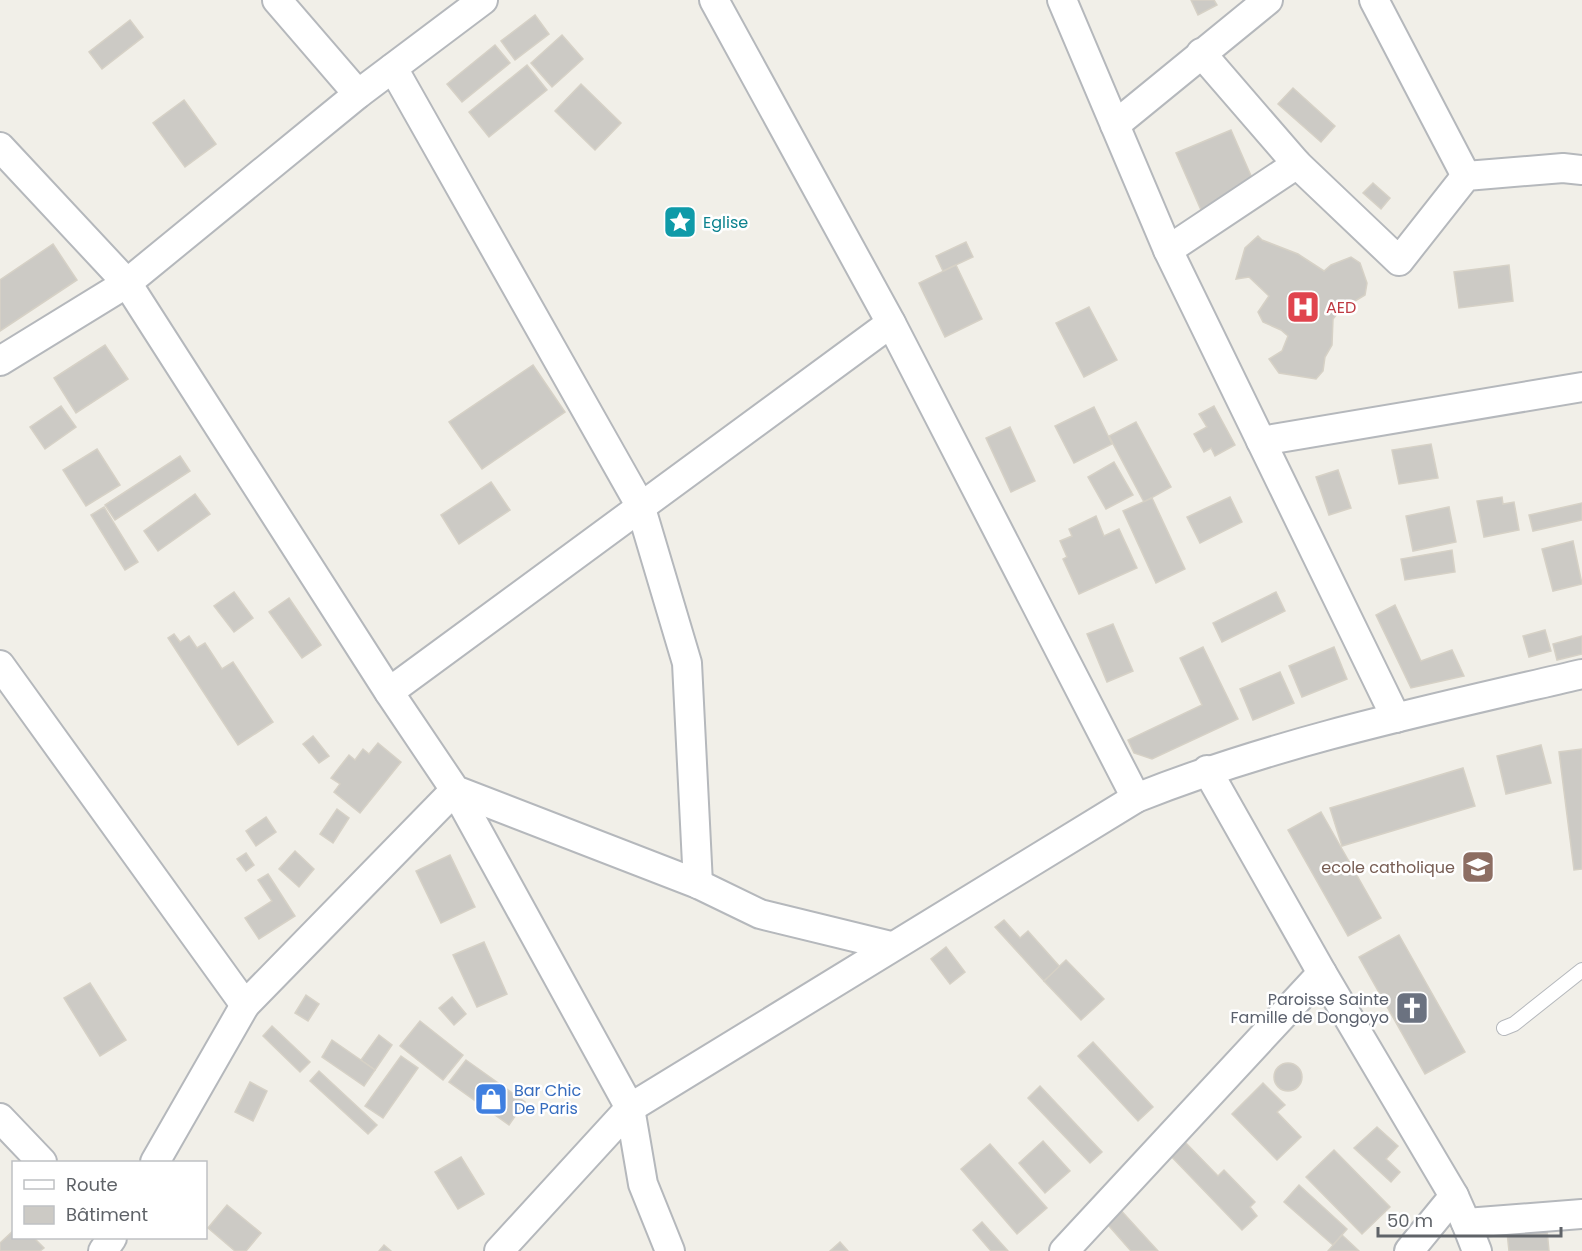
<svg xmlns="http://www.w3.org/2000/svg" width="1582" height="1251" font-family="Poppins,sans-serif">
	<style>
		.building { fill: #cccac5; stroke: #d6d1c6; stroke-width: 1.5 }
		.lines { fill: none; stroke-linecap: round; stroke-linejoin: round }
		.lane-casing { stroke: #b5b8bc; stroke-width: 16 }
		.street-casing { stroke: #b5b8bc; stroke-width: 32 }
		.lane { stroke: #fff; stroke-width: 14 }
		.street { stroke: #fff; stroke-width: 28 }
		.labels { text-anchor: middle; dominant-baseline: central; stroke-width: 5; stroke-linejoin: round; paint-order: stroke }
		.culture-label { font-size: 16px; fill: #0d838f; stroke: #fff; text-anchor: start }
		.health-label { font-size: 16px; fill: #be3a42; stroke: #fff; text-anchor: start }
		.education-label { font-size: 16px; fill: #785e54; stroke: #fff; text-anchor: end }
		.worship-label { font-size: 16px; fill: #5b616d; stroke: #fff; text-anchor: end }
		.shop-label { font-size: 16px; fill: #366cbe; stroke: #fff; text-anchor: start }
	</style>
	<rect width="100%" height="100%" fill="#f1efe8"/>
	<g class="building">
		<path d="M1191,0H1214L1217,5L1198,15Z"/>
		<path d="M535,15L549,34L515,60L501,41Z"/>
		<path d="M130,20L143,37L102,69L89,52Z"/>
		<path d="M562,35L583,59L552,87L531,63Z"/>
		<path d="M495,45L510,63L462,102L447,84Z"/>
		<path d="M527,65L547,90L489,137L469,112Z"/>
		<path d="M581,84L621,123L595,150L555,111Z"/>
		<path d="M1293,88L1335,126L1321,142L1278,104Z"/>
		<path d="M184,100L216,144L185,167L153,123Z"/>
		<path d="M1231,130L1256,187L1201,210L1176,153Z"/>
		<path d="M1373,183L1390,198L1381,209L1363,193Z"/>
		<path d="M1258,236L1262,240L1298,254L1324,271L1331,265L1351,257L1360,263L1367,283L1365,295L1340,310L1333,319L1332,345L1325,357L1323,371L1316,379L1279,373L1269,359L1282,351L1288,336L1281,330L1263,322L1258,312L1269,296L1249,277L1236,279L1245,248Z"/>
		<path d="M966,242L973,257L943,271L936,256Z"/>
		<path d="M53,244L77,280L0,331V280Z"/>
		<path d="M956,265L982,319L945,337L919,283Z"/>
		<path d="M1509,265L1513,301L1459,308L1454,272Z"/>
		<path d="M1089,307L1117,360L1084,377L1056,323Z"/>
		<path d="M105,345L128,379L76,413L54,378Z"/>
		<path d="M533,365L565,412L482,469L449,422Z"/>
		<path d="M61,406L76,427L45,449L30,427Z"/>
		<path d="M1214,406L1235,445L1215,456L1211,448L1204,452L1194,434L1207,427L1199,414Z"/>
		<path d="M1094,407L1112,444L1074,463L1055,426Z"/>
		<path d="M1136,422L1171,487L1144,502L1109,436Z"/>
		<path d="M1010,427L1035,481L1011,492L986,438Z"/>
		<path d="M1431,444L1438,478L1399,484L1392,450Z"/>
		<path d="M97,449L120,485L86,506L63,470Z"/>
		<path d="M180,456L190,471L115,520L105,505Z"/>
		<path d="M1114,462L1133,495L1106,509L1088,477Z"/>
		<path d="M1338,470L1351,508L1329,515L1316,477Z"/>
		<path d="M491,482L510,510L459,544L441,515Z"/>
		<path d="M195,494L210,514L158,551L144,531Z"/>
		<path d="M1230,497L1242,522L1200,543L1187,517Z"/>
		<path d="M1502,497L1503,504L1514,502L1519,530L1484,537L1477,501Z"/>
		<path d="M1152,498L1185,569L1156,583L1123,511Z"/>
		<path d="M1582,503V520L1533,531L1529,515Z"/>
		<path d="M104,507L138,562L125,570L91,515Z"/>
		<path d="M1449,507L1456,542L1413,551L1406,516Z"/>
		<path d="M1096,516L1104,536L1119,529L1137,568L1079,594L1063,559L1067,557L1060,541L1072,536L1069,529Z"/>
		<path d="M1573,541L1582,584L1553,591L1542,549Z"/>
		<path d="M1452,550L1455,572L1405,580L1401,559Z"/>
		<path d="M234,592L253,618L234,632L214,606Z"/>
		<path d="M1276,592L1285,611L1222,642L1213,623Z"/>
		<path d="M289,598L321,645L302,658L269,612Z"/>
		<path d="M1395,605L1421,661L1452,650L1464,676L1411,688L1376,615Z"/>
		<path d="M1113,624L1133,671L1107,682L1087,634Z"/>
		<path d="M1545,630L1551,651L1529,657L1523,636Z"/>
		<path d="M174,634L180,642L189,636L197,648L205,643L222,669L233,662L273,722L238,745L168,638Z"/>
		<path d="M1582,636V654L1557,660L1553,644Z"/>
		<path d="M1203,647L1238,719L1152,759L1134,753L1128,740L1202,705L1180,658Z"/>
		<path d="M1334,647L1347,679L1302,697L1289,666Z"/>
		<path d="M1280,672L1294,703L1253,720L1240,689Z"/>
		<path d="M313,736L329,756L319,763L303,744Z"/>
		<path d="M378,743L401,762L360,813L334,792L340,784L331,778L349,755L355,760L363,749L369,754Z"/>
		<path d="M1541,745L1551,783L1506,794L1497,756Z"/>
		<path d="M1582,749V869L1574,870L1559,752Z"/>
		<path d="M1463,768L1475,806L1342,846L1330,808Z"/>
		<path d="M337,809L349,818L333,843L320,834Z"/>
		<path d="M1321,812L1381,918L1348,936L1288,830Z"/>
		<path d="M266,817L276,832L256,846L246,831Z"/>
		<path d="M295,851L314,869L299,887L279,869Z"/>
		<path d="M246,853L254,865L246,871L237,859Z"/>
		<path d="M450,855L475,907L441,923L416,871Z"/>
		<path d="M268,874L295,916L259,939L245,918L272,901L258,880Z"/>
		<path d="M1004,920L1020,938L1028,931L1060,967L1044,981L995,927Z"/>
		<path d="M1399,935L1465,1052L1425,1074L1359,957Z"/>
		<path d="M484,942L507,994L477,1007L453,955Z"/>
		<path d="M946,947L965,972L950,984L931,959Z"/>
		<path d="M1066,960L1104,999L1081,1020L1044,981Z"/>
		<path d="M90,983L126,1040L100,1056L64,998Z"/>
		<path d="M306,995L319,1004L308,1021L295,1013Z"/>
		<path d="M452,997L466,1014L454,1025L439,1008Z"/>
		<path d="M420,1021L463,1055L443,1080L400,1046Z"/>
		<path d="M272,1026L310,1062L300,1072L263,1036Z"/>
		<path d="M379,1035L392,1045L375,1070L361,1060Z"/>
		<path d="M332,1040L375,1070L364,1086L322,1057Z"/>
		<path d="M1093,1042L1153,1107L1138,1121L1078,1056Z"/>
		<path d="M401,1056L418,1068L383,1118L365,1106Z"/>
		<path d="M466,1060L525,1102L509,1125L449,1082Z"/>
		<circle cx="1288" cy="1077" r="14"/>
		<path d="M319,1071L377,1125L368,1134L310,1081Z"/>
		<path d="M250,1082L267,1091L253,1121L235,1112Z"/>
		<path d="M1263,1083L1285,1105L1277,1112L1301,1137L1277,1160L1232,1114Z"/>
		<path d="M1040,1086L1102,1152L1090,1163L1028,1098Z"/>
		<path d="M1377,1127L1398,1146L1386,1159L1400,1172L1391,1182L1354,1148Z"/>
		<path d="M1182,1139L1218,1176L1224,1170L1255,1202L1250,1207L1257,1216L1242,1230L1168,1153Z"/>
		<path d="M1043,1141L1070,1171L1045,1193L1019,1163Z"/>
		<path d="M990,1144L1047,1208L1017,1234L961,1169Z"/>
		<path d="M1334,1150L1390,1207L1362,1234L1306,1177Z"/>
		<path d="M461,1157L484,1194L458,1209L435,1172Z"/>
		<path d="M1299,1185L1347,1229L1333,1245L1284,1202Z"/>
		<path d="M227,1205L261,1233L246,1251H235L208,1228Z"/>
		<path d="M1116,1205L1158,1251H1131L1102,1218Z"/>
		<path d="M982,1222L1008,1251H991L973,1230Z"/>
		<path d="M14,1230V1238H34L44,1248L40,1251H0V1243Z"/>
		<path d="M1547,1230L1549,1251H1509L1507,1232Z"/>
		<path d="M1342,1235L1359,1251H1328Z"/>
		<path d="M840,1242L848,1251H830Z"/>
		<path d="M384,1245L391,1251H379Z"/>
	</g>
	<g class="lines">
		<defs>
			<path id="lane" d="M1504,1028L1514,1024L1582,970"/>
			<g id="street">
				<path d="M277,0L358,94"/>
				<path d="M714,0L891,323L1136,798"/>
				<path d="M1062,0L1168,250L1396,718"/>
				<path d="M1374,0L1466,176"/>
				<path d="M1201,53L1297,164L1399,261L1466,176L1563,168L1582,170"/>
				<path d="M393,68L640,505L687,663L698,884"/>
				<path d="M1115,125L1268,0"/>
				<path d="M0,147L127,283L389,692L455,790L698,884L760,914L891,946"/>
				<path d="M1168,250L1297,164"/>
				<path d="M0,361L127,283L358,94L483,0"/>
				<path d="M1261,441L1582,387"/>
				<path d="M0,665L245,1005L455,790L630,1108L643,1184L670,1251"/>
				<path d="M389,692L891,323"/>
				<path d="M1207,770L1322,973L1454,1196L1409,1251"/>
				<path d="M0,1118L42,1162"/>
				<path d="M155,1162L245,1005"/>
				<path d="M1454,1196L1466,1223L1582,1214"/>
				<path d="M1466,1223L1477,1251"/>
				<path d="M103,1251L112,1238"/>
				<path d="M499,1251L630,1108L1136,798C1279,741 1432,709 1582,674"/>
				<path d="M1064,1251L1322,973"/>
			</g>
		</defs>
		<use href="#lane" class="lane-casing"/>
		<use href="#street" class="street-casing"/>
		<use href="#lane" class="lane"/>
		<use href="#street" class="street"/>
	</g>
	<defs>
		<symbol id="sight-square" viewBox="-11 -11 22 22"><rect x="-9" y="-9" width="18" height="18" rx="4" fill="#0f9aa8" stroke="#fff"/><path d="M0-6L1.8-2.2L6-1.7L2.9 1.2L3.7 5.4L0 3.3L-3.7 5.4L-2.9 1.2L-6-1.7L-1.8-2.2Z" fill="#fff"/></symbol>
		<symbol id="hospital-square" viewBox="-11 -11 22 22"><rect x="-9" y="-9" width="18" height="18" rx="4" fill="#e0444e" stroke="#fff"/><path d="M-5-5h3v3.5h4V-5h3V5h-3V1.5h-4V5h-3Z" fill="#fff"/></symbol>
		<symbol id="school-square" viewBox="-11 -11 22 22"><rect x="-9" y="-9" width="18" height="18" rx="4" fill="#8d6e63" stroke="#fff"/><path d="M0-5L7-2L0 1L-7-2ZM-4 1L0 2.5L4 1V4Q0 6-4 4Z" fill="#fff"/></symbol>
		<symbol id="church-square" viewBox="-11 -11 22 22"><rect x="-9" y="-9" width="18" height="18" rx="4" fill="#6b7280" stroke="#fff"/><path d="M-1.2-6h2.4v3.5h3.3v2.4h-3.3V6h-2.4V-.1h-3.3v-2.4h3.3Z" fill="#fff"/></symbol>
		<symbol id="shop-square" viewBox="-11 -11 22 22"><rect x="-9" y="-9" width="18" height="18" rx="4" fill="#3f7fe0" stroke="#fff"/><path d="M-5-2.5h2.3a2.7 3.5 0 0 1 5.4 0H5L5.5 6h-11ZM-1.5-2.5h3a1.5 2.3 0 0 0-3 0Z" fill="#fff"/></symbol>
	</defs>
	<g fill-rule="evenodd">
		<use href="#sight-square" x="661" y="203" width="38" height="38"/>
		<use href="#hospital-square" x="1284" y="288" width="38" height="38"/>
		<use href="#school-square" x="1459" y="848" width="38" height="38"/>
		<use href="#church-square" x="1393" y="989" width="38" height="38"/>
		<use href="#shop-square" x="472" y="1080" width="38" height="38"/>
	</g>
	<g class="labels">
		<g class="culture-label">
			<text x="703" y="222">Eglise</text>
		</g>
		<g class="health-label">
			<text x="1326" y="307">AED</text>
		</g>
		<g class="education-label">
			<text x="1455" y="867">ecole catholique</text>
		</g>
		<g class="worship-label">
			<text x="1389" y="999">Paroisse Sainte<tspan x="1389" dy="18">Famille de Dongoyo</tspan></text>
		</g>
		<g class="shop-label">
			<text x="514" y="1090">Bar Chic<tspan x="514" dy="18">De Paris</tspan></text>
		</g>
	</g>
	<rect x="12" y="1161" width="195" height="78" fill="#ffffff" stroke="#bfc1c3" stroke-width="1.5"/>
	<rect x="24" y="1180" width="30" height="9" fill="#ffffff" stroke="#bfc1c3" stroke-width="1.5"/>
	<text x="66" y="1191" font-size="18" fill="#5f6368">Route</text>
	<rect x="24" y="1206" width="30" height="18" fill="#cccac5" stroke="#bfc1c3" stroke-width="1.5"/>
	<text x="66" y="1221" font-size="18" fill="#5f6368">Bâtiment</text>
	<path d="M1378 1227v9h183v-9" fill="none" stroke="#5f6368" stroke-width="3"/>
	<text x="1387" y="1227" font-size="18" fill="#5f6368" stroke="#ffffff" stroke-width="4.5" paint-order="stroke">50 m</text>
</svg>
